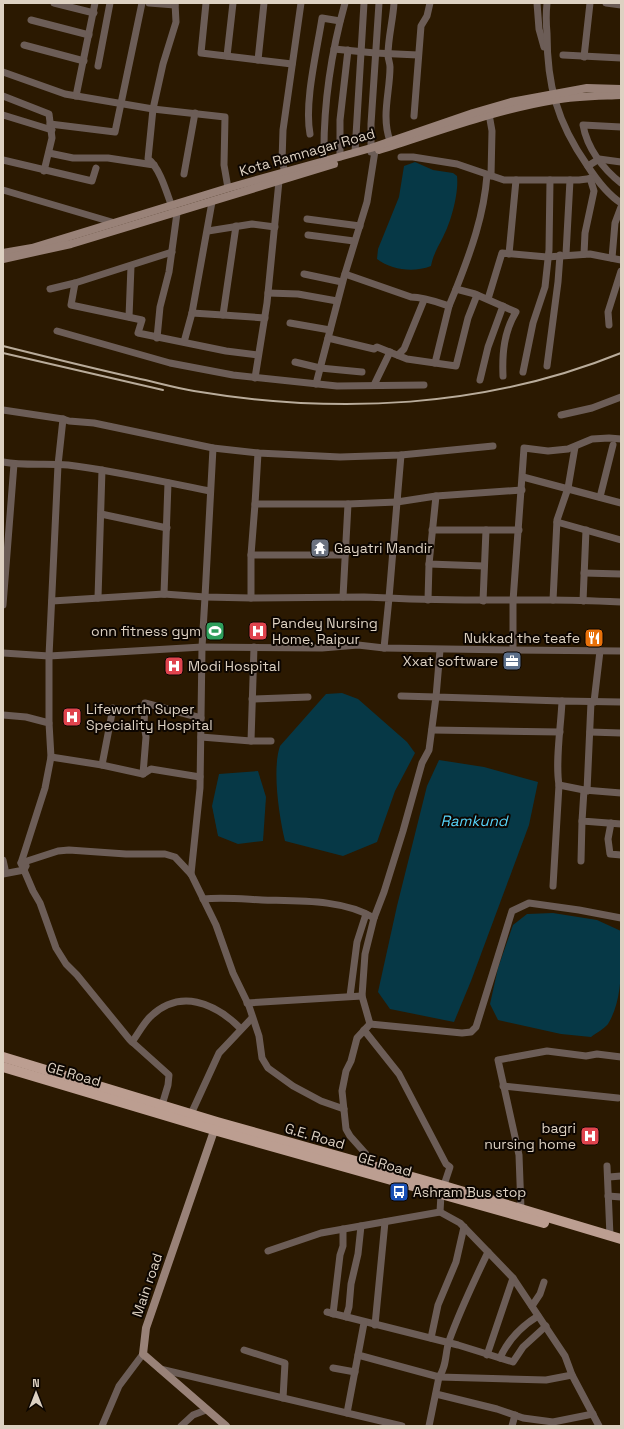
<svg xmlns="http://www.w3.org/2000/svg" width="624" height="1429" font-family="'Space Grotesk',sans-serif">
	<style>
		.water { fill: #063846 }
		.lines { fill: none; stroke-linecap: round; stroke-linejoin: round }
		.street { stroke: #6c5d57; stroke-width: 7 }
		.secondary { stroke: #998278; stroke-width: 8 }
		.primary { stroke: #bc9e91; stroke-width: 10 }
		.rail { stroke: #b9ac9b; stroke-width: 2 }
		.labels { text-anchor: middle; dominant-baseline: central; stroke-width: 4; stroke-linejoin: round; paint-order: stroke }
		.street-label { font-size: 14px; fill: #ddd1c2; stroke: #0d0601 }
		.poi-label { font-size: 14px; fill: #ddd1c2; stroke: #0d0601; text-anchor: start }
		.water-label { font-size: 15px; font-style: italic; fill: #57d4f9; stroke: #0d0601 }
	</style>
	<rect width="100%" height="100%" fill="#2b1901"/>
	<g class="water">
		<path d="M415,162L433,170L453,173L457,176C459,193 451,222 443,237C438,247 433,255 431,266C413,273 392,270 377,259L378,249L399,197L404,166Z"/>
		<path d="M342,693L358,699L407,742L415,753L395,791L377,842L343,856L285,841C279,816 272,769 280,746L326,694Z"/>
		<path d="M439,760L484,767L538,782L529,825L471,981L454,1022L390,1009L378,992L397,906L427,786Z"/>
		<path d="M258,771L266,797L263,841L238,844L218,836L212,806L219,774Z"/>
		<path d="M553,913L597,920L621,931C621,961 624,998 608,1024C604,1029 596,1033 591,1037L561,1034L498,1020L490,1004L498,968L513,925L527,914Z"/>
	</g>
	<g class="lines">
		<g class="street">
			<path d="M54,3L94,13"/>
			<path d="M149,3L175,5"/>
			<path d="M206,3L201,53L292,64"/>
			<path d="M537,3L539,29L544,47"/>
			<path d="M547,3C546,13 546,23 547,33C547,85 557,122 587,165C596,179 607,194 621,203"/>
			<path d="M606,3L621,5"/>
			<path d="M31,20L89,35"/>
			<path d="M24,45L84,61"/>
			<path d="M334,49L375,53L418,55"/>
			<path d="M563,55L621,58"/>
			<path d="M227,56L233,3"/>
			<path d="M584,57L590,3"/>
			<path d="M258,60L264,3"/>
			<path d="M98,66L110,3"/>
			<path d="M3,72L65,94L153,109L225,117L224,165L228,188"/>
			<path d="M3,96L49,114L52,138L44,171"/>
			<path d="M76,96L95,3"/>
			<path d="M489,114L492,131L491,176"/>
			<path d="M3,115L52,130"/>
			<path d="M414,116L421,26L427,16L430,3"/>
			<path d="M50,124L115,132L142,3"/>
			<path d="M621,127L583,125C587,148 603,169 621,183"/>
			<path d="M310,134C304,102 317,51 322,18L340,21"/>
			<path d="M390,141C381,116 390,92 390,67C390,63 388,59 388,55C388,38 393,20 394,3"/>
			<path d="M355,152L364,3"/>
			<path d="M371,152V124L379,3"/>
			<path d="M49,153L73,158H108L154,165"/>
			<path d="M340,157V120L348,50"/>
			<path d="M401,157H413L457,164L504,180H579L595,178"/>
			<path d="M3,160L92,181L96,168"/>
			<path d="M324,161C323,108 331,53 345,3"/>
			<path d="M588,166L599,159L621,162"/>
			<path d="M184,174L195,113"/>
			<path d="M487,175C484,215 471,251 456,289L475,294L516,312C504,332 502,353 503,376"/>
			<path d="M286,176L282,161L283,130L301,3"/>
			<path d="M3,190L115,223"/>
			<path d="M173,210C168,197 160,167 148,159L153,109L163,64L176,22L175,3"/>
			<path d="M307,219L360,226"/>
			<path d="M208,231L252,224L275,227"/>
			<path d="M308,235L354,241"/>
			<path d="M509,254L516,180"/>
			<path d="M566,254L570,180"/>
			<path d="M584,254L585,233L594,191L590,178"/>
			<path d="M612,258L615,223L621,207"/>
			<path d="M304,274L342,282"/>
			<path d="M345,274L411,297C424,297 437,302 449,306"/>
			<path d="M75,283L71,305L142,320L138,333L226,351L258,355"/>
			<path d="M50,289L75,283L172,252"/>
			<path d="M268,293L298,294L337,301"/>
			<path d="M488,299L502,253L547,257L590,254L621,260"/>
			<path d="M192,313L223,315L236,226"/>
			<path d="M223,315L265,318"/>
			<path d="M129,317L131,266"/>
			<path d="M290,323L330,330"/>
			<path d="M609,325L608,312L621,271"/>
			<path d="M57,331L170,363L233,375L337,386L424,385"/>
			<path d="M157,338L160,307L169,272L177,213"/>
			<path d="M328,338L374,349L377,347L407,359L456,366L468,318L477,295"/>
			<path d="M184,342L192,313L212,202"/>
			<path d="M398,355L404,349L424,300"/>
			<path d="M295,362L320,368L362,372"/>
			<path d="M435,363L449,306L456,289"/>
			<path d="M547,366L558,282L560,255"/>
			<path d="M523,372L533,323L545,287L549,250L550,180"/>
			<path d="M255,378L267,303L279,181"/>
			<path d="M480,380L488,347L503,306"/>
			<path d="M316,384L344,277L367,202L375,151"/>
			<path d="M374,385L390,352"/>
			<path d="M3,410L63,419"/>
			<path d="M561,415L592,408L621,397"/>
			<path d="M621,439L609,438L592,439L568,449L548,451L524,448L513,601V650L384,648L389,598L364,597L251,598V555L255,504H348L397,502L389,598C443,601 497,600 551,600C574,600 598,601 621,602"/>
			<path d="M213,448L205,597L251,598"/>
			<path d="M401,455L397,502L436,496L522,490"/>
			<path d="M3,462C25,466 46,463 68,465C116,471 163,482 210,491"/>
			<path d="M523,477L621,503"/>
			<path d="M436,496L429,564L484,566"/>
			<path d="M600,497L613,445"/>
			<path d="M255,504L258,453"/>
			<path d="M101,514L167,528"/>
			<path d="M557,522L621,540"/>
			<path d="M432,530H519"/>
			<path d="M251,555H345"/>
			<path d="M584,573L621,574"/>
			<path d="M164,594L168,483"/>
			<path d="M343,597L348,504"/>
			<path d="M98,598L102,470"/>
			<path d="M428,600L429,564"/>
			<path d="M553,600L557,520L568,488L575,447"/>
			<path d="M52,601L164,594L205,597L202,647L200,788L191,874"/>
			<path d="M483,601L486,530"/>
			<path d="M583,601L586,530"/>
			<path d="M3,605L14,464"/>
			<path d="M440,650L436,697L562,701"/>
			<path d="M513,650L621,651"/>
			<path d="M3,653L49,656L202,647L322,648L358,645L384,648"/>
			<path d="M252,699L308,697"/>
			<path d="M594,702L600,651"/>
			<path d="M3,715L26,717L49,723L51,757L45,788L21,863"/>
			<path d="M49,723V656L58,465L63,419L69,421L94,423L213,448L258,453L340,457L401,455L493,446"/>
			<path d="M432,730L560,732"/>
			<path d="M590,732L621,733"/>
			<path d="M201,737L251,741L254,647"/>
			<path d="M251,741H271"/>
			<path d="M51,757L102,765L113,708"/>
			<path d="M102,765L143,774L151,769L200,777"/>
			<path d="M143,774L146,737L144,725L145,703L201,718"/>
			<path d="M559,785L584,790L621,793"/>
			<path d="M584,790L582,821L621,824"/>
			<path d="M587,791L591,702"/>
			<path d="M611,823L608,839L610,854L621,855"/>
			<path d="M3,860L5,869"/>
			<path d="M581,861L582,821"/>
			<path d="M3,874L24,870L26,866"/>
			<path d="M553,886L559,785C555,761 561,726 562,701L621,702"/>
			<path d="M203,899C223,897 242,899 262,900C297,901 343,899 374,918"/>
			<path d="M350,996L357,942L366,914"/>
			<path d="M247,1003L362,996"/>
			<path d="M370,1024L462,1033L471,1032L476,1027L512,911L529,903L579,910L621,918"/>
			<path d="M364,1030L399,1074L446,1164L450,1167L441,1194L440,1212"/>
			<path d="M132,1042C138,1034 143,1024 150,1017C180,988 215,1003 240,1028"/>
			<path d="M503,1086L618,1098"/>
			<path d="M162,1105L168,1085L169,1075L130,1040L77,975L66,964L56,948L40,903L33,891L21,863L58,851L69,850L126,854H165L175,857L191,874L216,925L233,973L249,1006L259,1036L262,1058L268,1068L293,1086L321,1101L344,1109"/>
			<path d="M191,1114L219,1053L252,1018"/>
			<path d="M607,1166L610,1236"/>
			<path d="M370,1168L366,1154L350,1136L346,1129L342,1091L346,1071L351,1061L357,1038L370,1024L362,996L365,954L374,918L384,892L403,831L422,763L429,750L436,697L401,696"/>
			<path d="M609,1177L621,1176"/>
			<path d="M608,1196L621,1197"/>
			<path d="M521,1209L519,1155L498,1060L547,1051L586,1056L597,1054L621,1057"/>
			<path d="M268,1251L321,1233L440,1212L460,1223L513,1278L565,1356L572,1375"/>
			<path d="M532,1306L540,1294L544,1282"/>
			<path d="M327,1312L458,1345L513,1362L523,1347L546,1326"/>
			<path d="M333,1314L340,1255L343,1246V1229"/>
			<path d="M346,1317L349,1307L351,1284L358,1254L361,1226"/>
			<path d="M375,1325L385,1222"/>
			<path d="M431,1338L438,1305L456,1262L464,1227"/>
			<path d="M244,1350L285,1363L283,1398"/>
			<path d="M358,1355L364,1323"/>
			<path d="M487,1355L513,1278"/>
			<path d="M500,1358C508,1340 520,1327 538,1316"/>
			<path d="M333,1368L355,1372"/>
			<path d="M160,1369L402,1426"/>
			<path d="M436,1394L497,1409L523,1418L553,1422L593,1414"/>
			<path d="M347,1413L358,1355L439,1377L546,1380L572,1375L599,1426"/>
			<path d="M102,1426L119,1386L143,1354"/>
			<path d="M181,1426L193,1415L206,1410"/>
			<path d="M429,1426L439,1377C447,1366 445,1353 449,1341C460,1310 474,1281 488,1252"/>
			<path d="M512,1426L515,1415"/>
		</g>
		<g class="secondary">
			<path d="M379,150C437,132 494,110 554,100C576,96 599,96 621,95"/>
			<path d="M3,253L32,248L228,188L371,148L473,113L511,102L587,88L621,89"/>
			<path d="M3,259L71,244L334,164"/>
			<path d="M216,1125L146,1328L143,1354L226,1426"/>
		</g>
		<g class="primary">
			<path d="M3,1057L217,1122L444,1186L621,1239"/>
			<path d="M3,1067L214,1130L544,1223"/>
		</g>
		<g class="rail">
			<path d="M3,346C47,357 91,368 136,378C155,382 175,388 194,391C337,415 485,408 621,353"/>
			<path d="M3,353L163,390"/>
		</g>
	</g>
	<defs>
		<symbol id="temple-square" viewBox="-11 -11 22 22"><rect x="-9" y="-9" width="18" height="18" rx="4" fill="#6b7280" stroke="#0d0601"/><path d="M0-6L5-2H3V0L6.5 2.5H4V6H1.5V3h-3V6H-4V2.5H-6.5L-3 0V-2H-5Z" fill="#fff"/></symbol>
		<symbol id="stadium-square" viewBox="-11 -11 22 22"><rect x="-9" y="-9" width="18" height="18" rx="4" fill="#2e9e5b" stroke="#0d0601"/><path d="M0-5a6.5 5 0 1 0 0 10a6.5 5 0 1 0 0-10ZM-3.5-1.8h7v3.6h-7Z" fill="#fff"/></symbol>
		<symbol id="hospital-square" viewBox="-11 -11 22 22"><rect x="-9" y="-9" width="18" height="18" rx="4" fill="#e0444e" stroke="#0d0601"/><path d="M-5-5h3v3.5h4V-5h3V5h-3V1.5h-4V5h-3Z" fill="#fff"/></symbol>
		<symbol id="restaurant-square" viewBox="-11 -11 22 22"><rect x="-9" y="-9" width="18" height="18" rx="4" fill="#e8710a" stroke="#0d0601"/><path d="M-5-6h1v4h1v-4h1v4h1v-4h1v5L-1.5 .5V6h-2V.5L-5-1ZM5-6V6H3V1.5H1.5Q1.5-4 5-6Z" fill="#fff"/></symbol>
		<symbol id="office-square" viewBox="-11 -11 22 22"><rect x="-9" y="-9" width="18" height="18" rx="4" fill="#5c6f8a" stroke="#0d0601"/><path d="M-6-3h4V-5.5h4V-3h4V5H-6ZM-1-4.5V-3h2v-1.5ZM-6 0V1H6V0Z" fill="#fff"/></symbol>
		<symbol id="bus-square" viewBox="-11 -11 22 22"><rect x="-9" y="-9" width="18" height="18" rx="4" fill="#1a4fb4" stroke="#0d0601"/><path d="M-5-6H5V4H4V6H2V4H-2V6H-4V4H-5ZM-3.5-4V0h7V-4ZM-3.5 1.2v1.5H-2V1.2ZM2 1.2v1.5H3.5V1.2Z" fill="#fff"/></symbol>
	</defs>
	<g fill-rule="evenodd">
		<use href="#temple-square" x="309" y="537" width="22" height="22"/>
		<use href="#stadium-square" x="204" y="620" width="22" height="22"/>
		<use href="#hospital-square" x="247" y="620" width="22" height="22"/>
		<use href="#restaurant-square" x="583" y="627" width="22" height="22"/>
		<use href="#office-square" x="501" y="650" width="22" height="22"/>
		<use href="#hospital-square" x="163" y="655" width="22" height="22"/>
		<use href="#hospital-square" x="61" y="706" width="22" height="22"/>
		<use href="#hospital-square" x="579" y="1125" width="22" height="22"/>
		<use href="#bus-square" x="388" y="1181" width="22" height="22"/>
	</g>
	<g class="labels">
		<g class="street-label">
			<text transform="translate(307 152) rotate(-16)">Kota Ramnagar Road</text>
			<text transform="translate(74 1074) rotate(16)">GE Road</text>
			<text transform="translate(315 1136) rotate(16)">G.E. Road</text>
			<text transform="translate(385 1164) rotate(16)">GE Road</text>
			<text transform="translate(147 1285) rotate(-71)">Main road</text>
		</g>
		<g class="poi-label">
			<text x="334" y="548">Gayatri Mandir</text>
			<text x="272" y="623">Pandey Nursing<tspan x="272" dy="16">Home, Raipur</tspan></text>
			<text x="201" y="631" text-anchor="end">onn fitness gym</text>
			<text x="580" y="638" text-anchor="end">Nukkad the teafe</text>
			<text x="498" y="661" text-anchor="end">Xxat software</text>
			<text x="188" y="666">Modi Hospital</text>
			<text x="86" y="709">Lifeworth Super<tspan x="86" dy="16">Speciality Hospital</tspan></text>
			<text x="576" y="1128" text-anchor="end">bagri<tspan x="576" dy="16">nursing home</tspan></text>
			<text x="413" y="1192">Ashram Bus stop</text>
		</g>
		<g class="water-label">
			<text x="474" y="820">Ramkund</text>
		</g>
	</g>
	<rect width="624" height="1429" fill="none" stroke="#ddd1c2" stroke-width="8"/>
	<g transform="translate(36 1393)" stroke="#0d0601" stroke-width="3" paint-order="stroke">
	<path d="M0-3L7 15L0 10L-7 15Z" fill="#ddd1c2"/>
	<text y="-6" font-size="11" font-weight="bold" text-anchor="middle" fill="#ddd1c2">N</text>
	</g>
</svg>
